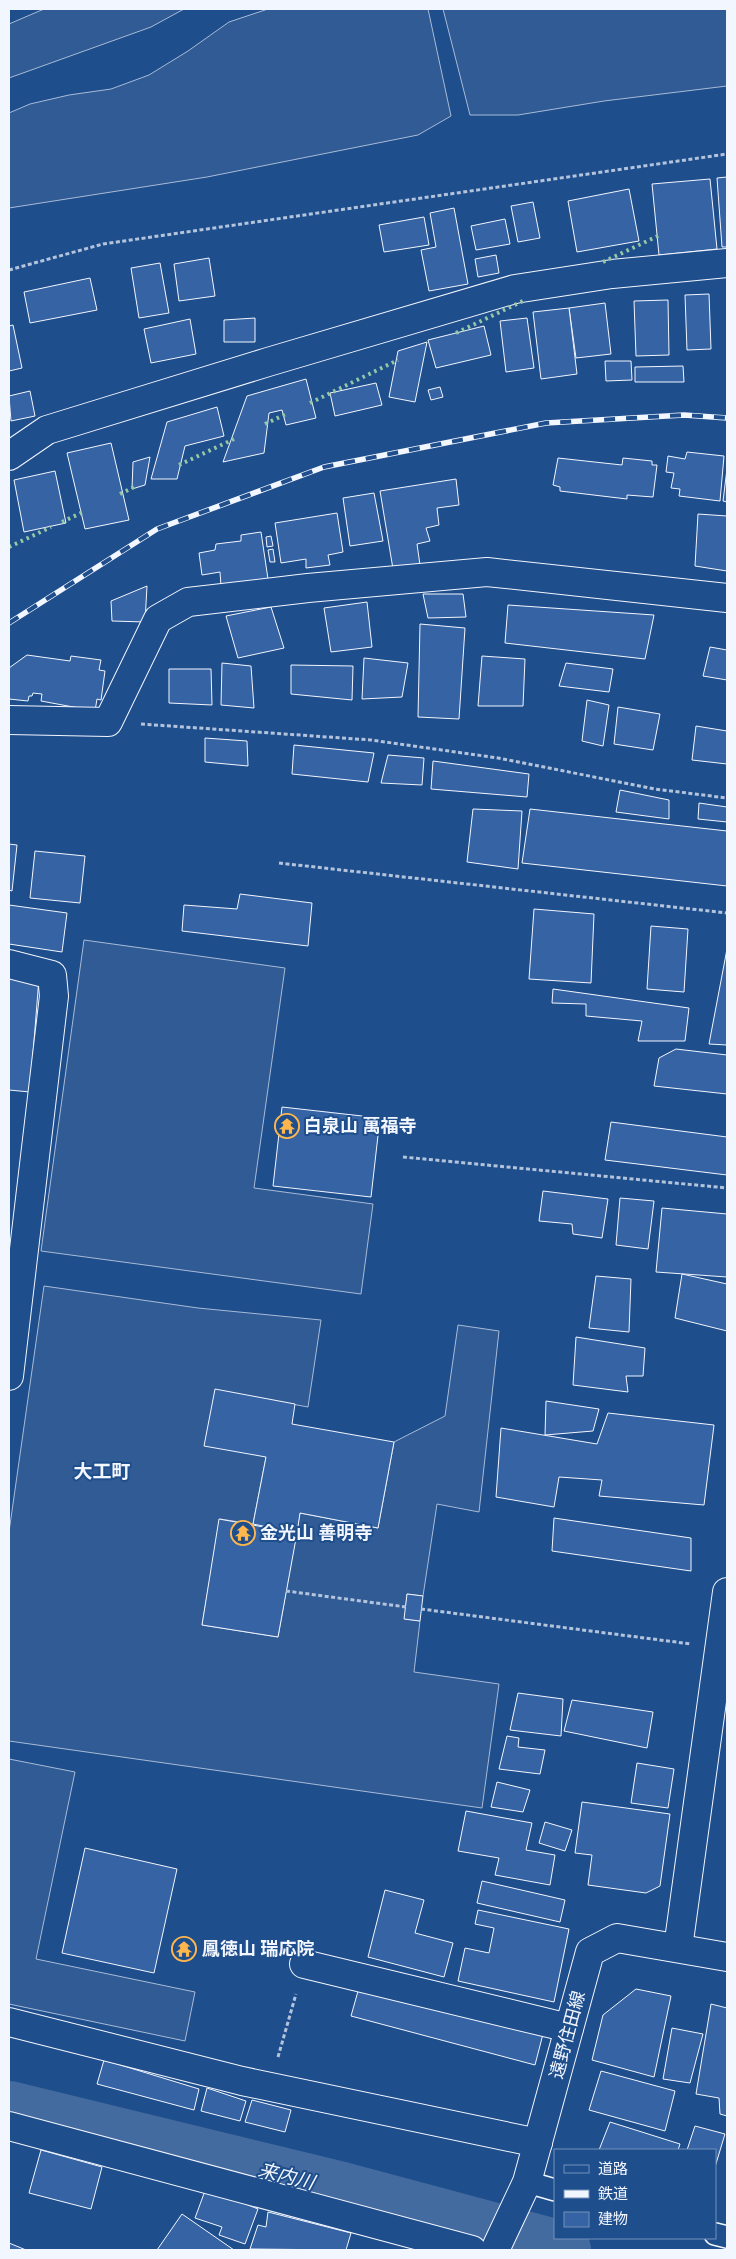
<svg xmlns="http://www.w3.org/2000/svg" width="736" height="2259" font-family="Spectral,'Noto Sans JP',serif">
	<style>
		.built { fill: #305b95; stroke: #a8bbd7 }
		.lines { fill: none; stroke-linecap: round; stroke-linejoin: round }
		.river { stroke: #446ba0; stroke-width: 58 }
		.building { fill: #3563a3; stroke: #f2f6ff }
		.pedestrian-casing { stroke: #f2f6ff; stroke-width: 24 }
		.minor-casing { stroke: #f2f6ff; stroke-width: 30 }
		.tertiary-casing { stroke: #f2f6ff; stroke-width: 30 }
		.secondary-casing { stroke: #f2f6ff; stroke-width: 30 }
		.path { stroke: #b3c4dc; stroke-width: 3; stroke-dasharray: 4 2.5; stroke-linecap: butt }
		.pedestrian { stroke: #1f4e8c; stroke-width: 21 }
		.minor { stroke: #1f4e8c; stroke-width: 28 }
		.tertiary { stroke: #1f4e8c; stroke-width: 28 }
		.secondary { stroke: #1f4e8c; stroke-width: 28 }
		.rail-casing { stroke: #f2f6ff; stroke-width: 5.5 }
		.rail { stroke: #1f4e8c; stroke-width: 4; stroke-dasharray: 11; stroke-linecap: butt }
		.hedge { stroke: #97c8a6; stroke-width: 4; stroke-dasharray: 2.5 4; stroke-linecap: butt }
		.labels { text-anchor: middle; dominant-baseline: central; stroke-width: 4; stroke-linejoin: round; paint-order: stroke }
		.poi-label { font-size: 18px; font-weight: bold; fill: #f2f6ff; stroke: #1f4e8c; text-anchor: start }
		.street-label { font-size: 18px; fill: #f2f6ff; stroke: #1f4e8c }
		.neighbourhood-label { font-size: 19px; font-weight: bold; fill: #f2f6ff; stroke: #1f4e8c }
		.water-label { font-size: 19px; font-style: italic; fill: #f2f6ff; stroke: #1f4e8c }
	</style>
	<rect width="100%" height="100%" fill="#1f4e8c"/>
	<g class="built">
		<path d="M44,9H184L151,27L9,78V24Z"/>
		<path d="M268,9H428L451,116L418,135L207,177L9,208V113L30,104L69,95L111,89L149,75L188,51L229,22Z"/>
		<path d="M443,9H727V86L604,101L518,115H470Z"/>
		<path d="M84,940L285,968L254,1188L373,1204L361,1294L41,1251Z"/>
		<path d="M44,1286L198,1308L321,1320L308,1407L215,1390L266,1457L253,1524L220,1519L202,1625L278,1637L300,1513L378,1528L394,1442L445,1416L458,1325L499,1331L479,1512L437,1504L423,1596L407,1594L405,1619L420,1621L414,1672L499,1684L482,1808L9,1741V1532Z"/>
		<path d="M9,1759L75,1772L36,1959L195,1992L185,2041L9,2004Z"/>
	</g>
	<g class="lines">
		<path class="river" d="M9,2110L342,2191L562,2250"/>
	</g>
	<g class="building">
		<path d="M727,177V247H722L717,178Z"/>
		<path d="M710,179L717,249L659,255L652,184Z"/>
		<path d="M629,189L639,241L577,252L568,201Z"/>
		<path d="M533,202L540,238L518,242L511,206Z"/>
		<path d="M454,208L468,284L429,291L421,250L436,247L430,213Z"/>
		<path d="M424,217L429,245L384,252L379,225Z"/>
		<path d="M505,219L510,244L476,250L471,226Z"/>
		<path d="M496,255L499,273L478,277L475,259Z"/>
		<path d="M209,258L215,296L179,301L174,264Z"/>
		<path d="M160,263L169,313L139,318L131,268Z"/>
		<path d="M90,278L97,310L30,323L24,292Z"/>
		<path d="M709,294L711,349L687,350L685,295Z"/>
		<path d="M668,300L669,355L636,356L634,301Z"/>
		<path d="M605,303L611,354L576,358L569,308Z"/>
		<path d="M569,308L577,374L541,379L533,312Z"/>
		<path d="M255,318V342H224V320Z"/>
		<path d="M527,318L534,368L506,372L500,321Z"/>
		<path d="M190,319L196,354L151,363L144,329Z"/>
		<path d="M13,325L22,368L9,371V326Z"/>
		<path d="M484,326L491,355L436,368L428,340Z"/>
		<path d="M427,342L415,402L389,397L398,351Z"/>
		<path d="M605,361H631L632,380L606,381Z"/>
		<path d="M683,366L684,382H635V367Z"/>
		<path d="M306,379L316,418L286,425L282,410L269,413L264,453L223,462L247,396Z"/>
		<path d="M376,383L382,405L335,416L330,393Z"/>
		<path d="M440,387L443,397L431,400L428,390Z"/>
		<path d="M30,391L35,416L11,421L9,396Z"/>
		<path d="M217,407L224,436L185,446L177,479H151L167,422Z"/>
		<path d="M111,443L129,520L85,529L67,453Z"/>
		<path d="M687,452L724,456L720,501L679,496L680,489L671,488L674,473L666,472L668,456L685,459Z"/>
		<path d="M150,457L145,485L132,489L133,462Z"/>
		<path d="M558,458L622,465L623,458L652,461V465H657L653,497L627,495V499L560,491V487L553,485Z"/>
		<path d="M727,469V502L723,501Z"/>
		<path d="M55,471L66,523L24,532L14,480Z"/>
		<path d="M456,479L459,505L437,508L439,525L426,528L430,541L417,544L420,565L393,569L380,491Z"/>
		<path d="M374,493L383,541L350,546L343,498Z"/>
		<path d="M337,513L343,552L328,555L330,565L306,568V559L281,563L275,523Z"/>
		<path d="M698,514L727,516V571L695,566Z"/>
		<path d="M261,532L268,579L221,586L220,572L202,575L199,553L215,550L216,544L241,541V535Z"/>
		<path d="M271,536L273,546L267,547L266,537Z"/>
		<path d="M273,549L275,562H270L268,550Z"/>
		<path d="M147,586L145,622L112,621L111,601Z"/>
		<path d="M423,594H463L466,617L428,618Z"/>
		<path d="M367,602L372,647L331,652L324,608Z"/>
		<path d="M508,605L654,615L645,659L505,643Z"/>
		<path d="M271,607L284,648L238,658L226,616Z"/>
		<path d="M420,624L465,628L459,719L418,717Z"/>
		<path d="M710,647L727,650V680L703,676Z"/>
		<path d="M27,655L70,661L71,656L101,660L99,670L105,671L101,700L97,699L95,711L41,701L42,694L33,693L32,696H29L28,701L9,699V668Z"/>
		<path d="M482,656L525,659L523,706H478Z"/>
		<path d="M364,658L408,663L402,697L362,699Z"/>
		<path d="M222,663L251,666L254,708L221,705Z"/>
		<path d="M566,663L613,669L609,692L559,686Z"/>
		<path d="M291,665L353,666L352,700L291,694Z"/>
		<path d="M169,669H211L212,705L169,703Z"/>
		<path d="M587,700L609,705L603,746L582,741Z"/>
		<path d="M618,707L660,714L653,750L614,744Z"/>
		<path d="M696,726L727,731V764L692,760Z"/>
		<path d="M205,738L247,741L248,766L205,762Z"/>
		<path d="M294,745L374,753L368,782L292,774Z"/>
		<path d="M388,755L424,758L422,785L381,783Z"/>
		<path d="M433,761L529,774L527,797L431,789Z"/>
		<path d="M620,790L669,800V819L616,812Z"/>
		<path d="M699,803L727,807V822L698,819Z"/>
		<path d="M473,809L522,811L518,869L467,862Z"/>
		<path d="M530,809L727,831V886L522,863Z"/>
		<path d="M9,844L17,845L12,891L9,890Z"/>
		<path d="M35,851L85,856L80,903L30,898Z"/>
		<path d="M240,894L312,903L308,946L182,931L184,905L237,909Z"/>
		<path d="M9,905L67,913L62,952L9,944Z"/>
		<path d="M534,909L594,914L591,983L529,979Z"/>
		<path d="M651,926L688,929L684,992L647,989Z"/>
		<path d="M727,949V1045L709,1044Z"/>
		<path d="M9,975L39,978L30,1092L9,1090Z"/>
		<path d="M553,989L689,1008L685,1041H638L642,1021L586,1016V1004L552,1003Z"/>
		<path d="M676,1049L727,1055V1094L654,1086L659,1058Z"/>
		<path d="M282,1107L380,1118L371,1197L273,1186Z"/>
		<path d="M611,1122L727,1137V1175L605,1160Z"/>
		<path d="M543,1191L608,1199L602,1238L573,1234L572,1224L539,1221Z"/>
		<path d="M620,1198L654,1201L648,1249L616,1245Z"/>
		<path d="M662,1208L727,1214V1277L656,1272Z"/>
		<path d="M682,1274L727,1284V1331L675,1318Z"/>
		<path d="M596,1276L631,1279L629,1332L589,1328Z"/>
		<path d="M576,1337L645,1348L643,1376H626L628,1392L573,1385Z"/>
		<path d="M215,1389L295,1404L292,1424L394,1442L378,1528L300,1513L297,1533L253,1524L266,1457L204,1446Z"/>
		<path d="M546,1401L599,1409L593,1431L545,1435Z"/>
		<path d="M608,1413L714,1425L704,1505L599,1496L602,1480L559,1477L554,1507L496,1497L501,1428L597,1444Z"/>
		<path d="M554,1518L691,1538V1571L552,1551Z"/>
		<path d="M219,1519L297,1533L278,1637L202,1625Z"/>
		<path d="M407,1594L423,1596L420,1621L404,1619Z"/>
		<path d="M518,1693L563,1699L561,1736L510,1730Z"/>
		<path d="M572,1700L653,1712L647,1748L564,1731Z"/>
		<path d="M507,1736L519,1738L518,1747L545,1750L540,1774L499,1769Z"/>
		<path d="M637,1763L674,1769L668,1808L631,1803Z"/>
		<path d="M497,1782L530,1790L523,1812L491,1807Z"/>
		<path d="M582,1802L670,1814L660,1886L646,1893L588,1885L592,1855L575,1853Z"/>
		<path d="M466,1811L532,1823L526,1850L555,1855L550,1885L495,1875L499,1858L458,1851Z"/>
		<path d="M545,1822L572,1830L565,1851L539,1843Z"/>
		<path d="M85,1848L177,1869L154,1973L62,1953Z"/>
		<path d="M482,1881L565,1900L560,1922L477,1903Z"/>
		<path d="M385,1890L424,1900L415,1933L453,1943L444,1977L368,1957Z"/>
		<path d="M478,1910L569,1929L554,2002L458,1981L465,1948L489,1953L494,1928L475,1924Z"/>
		<path d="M360,1984L543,2034L535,2065L351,2016Z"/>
		<path d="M636,1989L671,1996L654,2077L592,2060L603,2015Z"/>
		<path d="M711,2004L727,2008V2116L720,2114L719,2098L696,2094Z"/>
		<path d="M672,2028L703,2034L690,2083L663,2079Z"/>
		<path d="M104,2060L199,2089L194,2110L97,2084Z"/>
		<path d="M601,2071L675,2091L665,2131L589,2110Z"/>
		<path d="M207,2088L246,2101L240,2121L201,2111Z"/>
		<path d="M252,2100L291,2110L285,2132L245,2122Z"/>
		<path d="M610,2122L680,2144L678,2150H599Z"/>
		<path d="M695,2126L725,2134L715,2167V2150H687Z"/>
		<path d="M41,2150L102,2167L91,2209L29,2193Z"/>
		<path d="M206,2188L258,2209L245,2244L219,2235L222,2227L195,2218Z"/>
		<path d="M268,2212L351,2233L346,2250L250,2249L258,2225L266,2227Z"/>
		<path d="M182,2214L234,2250H157Z"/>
		<path d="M9,2243L26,2250H9Z"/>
	</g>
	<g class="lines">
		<defs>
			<g id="pedestrian">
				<path d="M527,2182L555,2190"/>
				<path d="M715,2234L727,2237"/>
			</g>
			<g id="minor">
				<path d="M9,456L47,430L268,362L515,289L612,274L727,263"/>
				<path d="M9,720L108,722L158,619L188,602L308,588L487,572L727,598"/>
				<path d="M9,964L52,975L54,996L9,1376"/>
				<path d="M304,1964L569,2028"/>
				<path d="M9,2022L242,2081L538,2143"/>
				<path d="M9,2126L472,2250"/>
			</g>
			<path id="tertiary" d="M678,1948L727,1592"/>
			<path id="secondary" d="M495,2250L527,2182L590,1952L617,1938L727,1957"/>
		</defs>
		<use href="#pedestrian" class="pedestrian-casing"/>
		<use href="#minor" class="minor-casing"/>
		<use href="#tertiary" class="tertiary-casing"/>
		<use href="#secondary" class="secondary-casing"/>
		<g class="path">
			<path d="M9,270L103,244L727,154"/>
			<path d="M141,724L371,740L498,758L655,789L727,798"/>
			<path d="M279,863L727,913"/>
			<path d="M403,1157L727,1188"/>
			<path d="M286,1591L406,1607"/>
			<path d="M421,1609L691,1644"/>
			<path d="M278,2057L296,1994"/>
		</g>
		<use href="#pedestrian" class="pedestrian"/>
		<use href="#minor" class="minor"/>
		<use href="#tertiary" class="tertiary"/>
		<use href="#secondary" class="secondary"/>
		<defs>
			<path id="rail" d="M9,623L157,529L324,467L546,423L684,415L727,418"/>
		</defs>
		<use href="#rail" class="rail-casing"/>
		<use href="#rail" class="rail"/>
		<g class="hedge">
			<path d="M603,262L660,235"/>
			<path d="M456,333L525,300"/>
			<path d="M310,403L398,360"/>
			<path d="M265,424L286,414"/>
			<path d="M179,465L234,439"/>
			<path d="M120,494L134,487"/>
			<path d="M62,522L83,512"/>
			<path d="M9,547L51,527"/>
		</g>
	</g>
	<defs>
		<symbol id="temple-ring" viewBox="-11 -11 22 22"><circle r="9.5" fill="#1f4e8c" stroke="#ffb74d" stroke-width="1.5"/><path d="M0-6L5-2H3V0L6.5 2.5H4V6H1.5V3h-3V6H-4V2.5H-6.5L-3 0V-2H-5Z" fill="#ffb74d"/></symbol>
	</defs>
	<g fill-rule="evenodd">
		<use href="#temple-ring" x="273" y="1112" width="28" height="28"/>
		<use href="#temple-ring" x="229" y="1519" width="28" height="28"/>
		<use href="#temple-ring" x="170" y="1935" width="28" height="28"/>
	</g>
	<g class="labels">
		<g class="poi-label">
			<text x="304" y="1126">白泉山 萬福寺</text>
			<text x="260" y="1533">金光山 善明寺</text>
			<text x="202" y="1949">鳳徳山 瑞応院</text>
		</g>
		<g class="street-label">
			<text transform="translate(568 2035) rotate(-75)">遠野住田線</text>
		</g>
		<g class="neighbourhood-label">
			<text x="102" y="1472">大工町</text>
		</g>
		<g class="water-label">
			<text transform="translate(286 2177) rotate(14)">来内川</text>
		</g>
	</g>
	<rect width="736" height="2259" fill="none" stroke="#f2f6ff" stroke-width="20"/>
	<rect x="554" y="2149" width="162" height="90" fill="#1f4e8c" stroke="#7391ba"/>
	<rect x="564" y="2165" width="25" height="8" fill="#1f4e8c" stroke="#7391ba"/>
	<text x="598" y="2174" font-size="15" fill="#f2f6ff">道路</text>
	<rect x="564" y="2190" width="25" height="8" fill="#f2f6ff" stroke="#7391ba"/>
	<text x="598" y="2199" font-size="15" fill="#f2f6ff">鉄道</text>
	<rect x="564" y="2212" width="25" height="15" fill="#3563a3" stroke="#7391ba"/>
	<text x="598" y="2224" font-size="15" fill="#f2f6ff">建物</text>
</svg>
